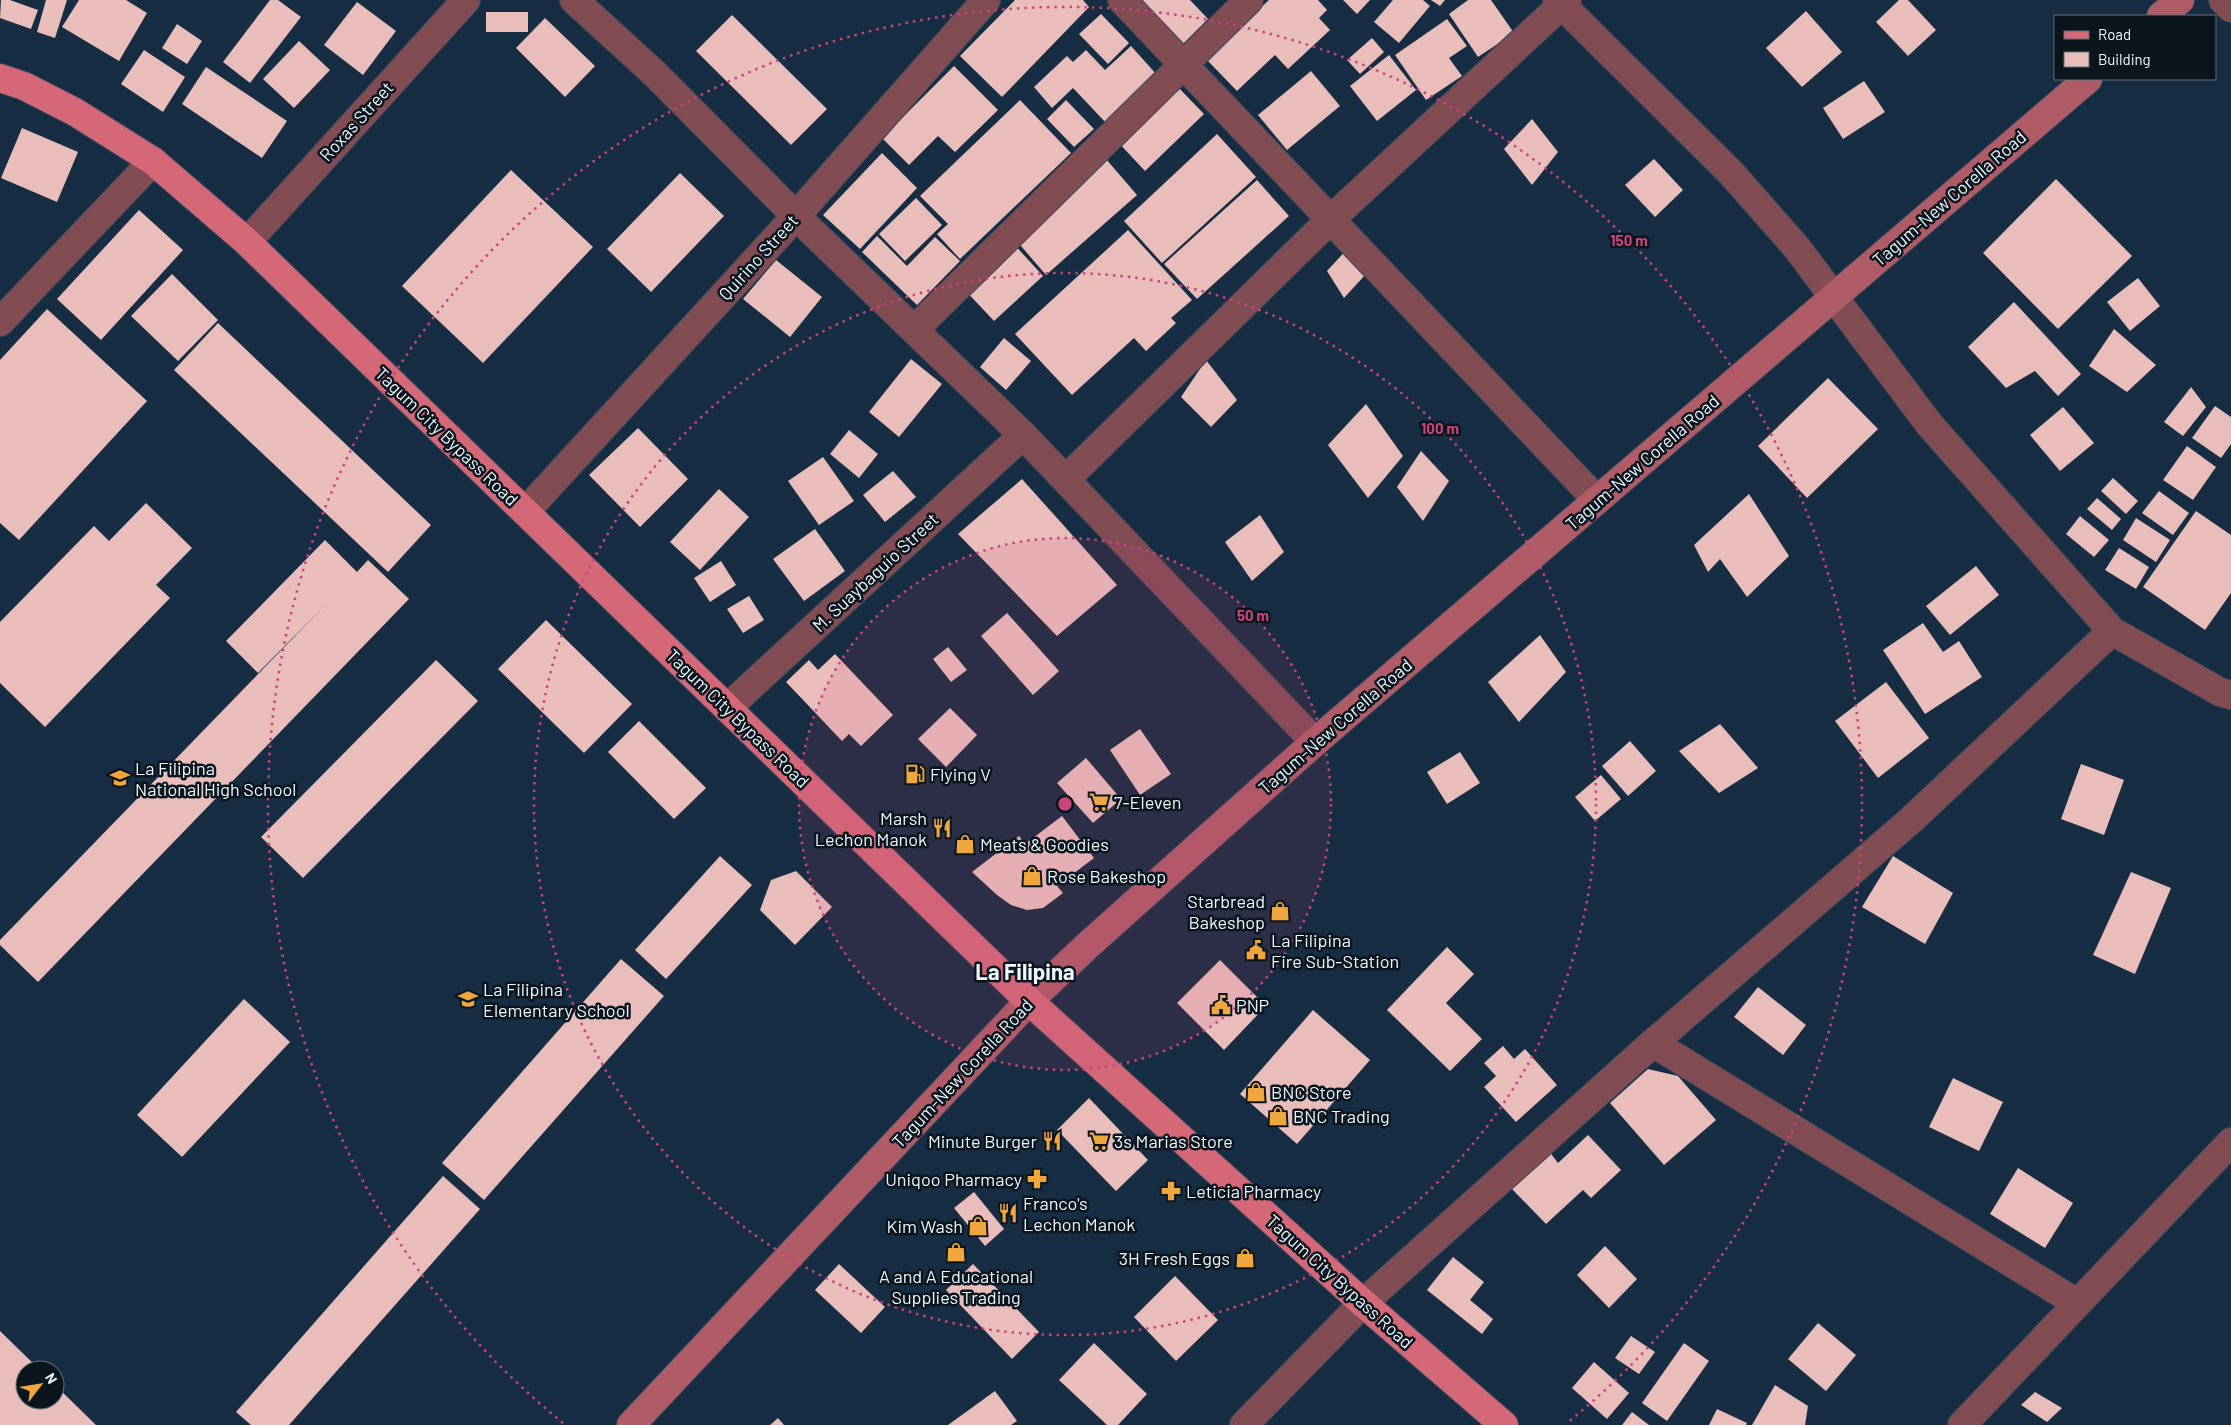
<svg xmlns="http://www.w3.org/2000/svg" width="2231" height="1425" font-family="Barlow,sans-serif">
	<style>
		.building { fill: #e8bdba }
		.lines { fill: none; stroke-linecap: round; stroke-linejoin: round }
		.street-casing { stroke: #35495d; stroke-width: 30 }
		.secondary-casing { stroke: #35495d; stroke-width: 30 }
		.primary-casing { stroke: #35495d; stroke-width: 30 }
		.street { stroke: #814c52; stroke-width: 28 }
		.secondary { stroke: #b05c67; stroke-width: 28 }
		.primary { stroke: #d46877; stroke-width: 28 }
		.ring { fill: none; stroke: #cb447c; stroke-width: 2.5; stroke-dasharray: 2.5 5 }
		.labels { text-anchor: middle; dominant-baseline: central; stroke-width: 5; stroke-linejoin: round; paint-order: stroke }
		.street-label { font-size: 18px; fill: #edf6fe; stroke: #0b151e }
		.poi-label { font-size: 18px; fill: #edf6fe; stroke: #0b151e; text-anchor: start }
		.district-label { font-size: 22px; font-weight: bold; fill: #edf6fe; stroke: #0b151e }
		.centre { fill: #cb447c; stroke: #0b151e; stroke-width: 2.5 }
		.ring-label { font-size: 15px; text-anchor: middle; font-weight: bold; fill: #cb447c; stroke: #0b151e; stroke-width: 5; stroke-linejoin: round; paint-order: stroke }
	</style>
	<rect width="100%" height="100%" fill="#172d43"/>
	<g class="building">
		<path d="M1,0H10L38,10L31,29L0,18Z"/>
		<path d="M46,0H67L55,38L37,32Z"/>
		<path d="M79,0H126L147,13L119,61L62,27Z"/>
		<path d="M270,0H278L301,17L250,83L223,62Z"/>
		<path d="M1015,0H1083L1089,7L1002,97L960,56Z"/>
		<path d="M1136,0H1190L1208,19L1181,46Z"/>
		<path d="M1269,0H1318L1327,10L1319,18L1330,30L1288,69L1275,55L1237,91L1206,59Z"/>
		<path d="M1343,0H1370L1357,14Z"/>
		<path d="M1393,0H1423L1430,6L1399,43L1374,22Z"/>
		<path d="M1431,0H1445L1440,6Z"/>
		<path d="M1468,0H1491L1514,33L1478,57L1449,14Z"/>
		<path d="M1899,0H1908L1936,30L1908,56L1876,22Z"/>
		<path d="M357,2L396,31L363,75L324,45Z"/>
		<path d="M1806,11L1842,52L1802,87L1766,48Z"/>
		<rect x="486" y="12" width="42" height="20"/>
		<path d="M1101,14L1129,43L1108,64L1079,34Z"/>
		<path d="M732,15L827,109L791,145L696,51Z"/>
		<path d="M545,18L595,66L565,97L516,48Z"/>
		<path d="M1447,19L1467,46L1449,58L1462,76L1426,100L1395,55Z"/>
		<path d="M177,24L202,41L187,64L162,48Z"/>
		<path d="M1372,38L1384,52L1360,74L1347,60Z"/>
		<path d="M299,41L330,70L294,108L263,79Z"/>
		<path d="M1131,46L1158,76L1107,124L1073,88L1052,108L1034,87L1067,56L1073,62L1086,50L1105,70Z"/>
		<path d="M144,50L185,77L163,112L121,84Z"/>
		<path d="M1389,55L1416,90L1377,121L1350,86Z"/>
		<path d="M954,66L998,110L955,152L938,136L909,165L882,138Z"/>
		<path d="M206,67L287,121L262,158L182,104Z"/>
		<path d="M1311,71L1340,106L1287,150L1258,115Z"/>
		<path d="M1864,81L1885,112L1843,139L1823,108Z"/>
		<path d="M1175,84L1204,114L1145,171L1116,140Z"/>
		<path d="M1020,100L1071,153L960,259L937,234L948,224L920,196Z"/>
		<path d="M1066,100L1094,129L1074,147L1047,119Z"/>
		<path d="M1532,119L1558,152L1532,185L1504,149Z"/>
		<path d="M22,128L78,152L57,202L1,178Z"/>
		<path d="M1217,134L1256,177L1162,263L1124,221Z"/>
		<path d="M882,153L917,188L860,249L823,215Z"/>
		<path d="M1106,159L1137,195L1046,275L1015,239Z"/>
		<path d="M1654,159L1683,190L1655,217L1625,185Z"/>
		<path d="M511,170L593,247L483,363L402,286Z"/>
		<path d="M680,173L724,216L651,292L607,249Z"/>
		<path d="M2056,179L2132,256L2058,329L1983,253Z"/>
		<path d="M1257,180L1289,216L1197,299L1164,264Z"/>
		<path d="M916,198L942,225L905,261L879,234Z"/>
		<path d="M139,210L183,250L101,340L57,299Z"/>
		<path d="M1128,230L1192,300L1171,318L1176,323L1146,351L1134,338L1072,395L1015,334Z"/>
		<path d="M877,236L907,266L935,237L960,261L917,305L862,252Z"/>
		<path d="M1012,242L1043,276L994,321L963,288Z"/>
		<path d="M1349,247L1366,274L1344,298L1327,271Z"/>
		<path d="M776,260L822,297L790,337L743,299Z"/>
		<path d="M172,274L218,320L178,361L131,316Z"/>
		<path d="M2138,278L2160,306L2130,331L2107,302Z"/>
		<path d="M2014,302L2081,374L2058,396L2035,371L2006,388L1968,347Z"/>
		<path d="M47,309L147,401L19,540L0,523V360Z"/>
		<path d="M218,323L431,525L388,572L174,370Z"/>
		<path d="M2114,329L2156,365L2127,392L2089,366Z"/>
		<path d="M1004,338L1031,361L1006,390L980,367Z"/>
		<path d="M911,359L942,384L899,437L869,412Z"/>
		<path d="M1206,360L1237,400L1211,427L1181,397Z"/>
		<path d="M1828,378L1878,429L1807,498L1758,446Z"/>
		<path d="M2191,387L2206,407L2183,436L2164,422Z"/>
		<path d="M1366,404L1403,456L1368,498L1328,445Z"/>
		<path d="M2215,406L2231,417V444L2221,458L2192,438Z"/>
		<path d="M2063,407L2094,443L2060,471L2030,435Z"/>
		<path d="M638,428L688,479L640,527L589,475Z"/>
		<path d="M849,430L878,454L859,478L830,454Z"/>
		<path d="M2187,446L2216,467L2193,500L2163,480Z"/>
		<path d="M1421,451L1449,481L1423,521L1397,487Z"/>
		<path d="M823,457L854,501L819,525L788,481Z"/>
		<path d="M893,471L916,497L885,522L863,495Z"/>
		<path d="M2113,478L2138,501L2126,514L2101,491Z"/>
		<path d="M1022,479L1117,585L1057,636L958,534Z"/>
		<path d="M719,489L749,517L700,570L670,542Z"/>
		<path d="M2159,491L2189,513L2173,535L2142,513Z"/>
		<path d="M1749,494L1789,556L1747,597L1720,559L1708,572L1694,545Z"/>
		<path d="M2097,498L2121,519L2112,530L2087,509Z"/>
		<path d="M146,503L192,548L156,585L170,598L45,727L0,683V622L94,526L109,541Z"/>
		<path d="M2196,511L2231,535V593L2205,630L2143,587Z"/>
		<path d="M1260,515L1284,552L1252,581L1225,542Z"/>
		<path d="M2080,516L2109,540L2094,557L2066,534Z"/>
		<path d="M2136,518L2170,540L2156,562L2123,540Z"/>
		<path d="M815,529L845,571L804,601L773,559Z"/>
		<path d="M325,540L357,572L368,560L409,599L38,982L0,945V940L329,601L258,673L226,641Z"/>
		<path d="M2119,548L2149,567L2136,589L2105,570Z"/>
		<path d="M721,561L736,585L710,602L694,578Z"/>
		<path d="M1976,566L1999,595L1950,635L1926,606Z"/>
		<path d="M749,596L764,620L743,633L727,609Z"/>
		<path d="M1007,613L1059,671L1033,695L981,636Z"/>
		<path d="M546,620L632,704L584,753L498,669Z"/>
		<path d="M1923,623L1943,652L1959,641L1982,677L1925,714L1883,650Z"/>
		<path d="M1540,635L1566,672L1519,722L1488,682Z"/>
		<path d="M948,647L967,670L951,682L933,659Z"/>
		<path d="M835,654L893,715L861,746L849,734L842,741L786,682L809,660L818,670Z"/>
		<path d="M436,660L478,701L303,878L261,837Z"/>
		<path d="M1886,682L1929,738L1878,778L1835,721Z"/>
		<path d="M950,708L977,735L946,767L918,739Z"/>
		<path d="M639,721L706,788L674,819L608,752Z"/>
		<path d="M1720,724L1758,768L1719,793L1679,751Z"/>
		<path d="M1140,729L1171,774L1140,795L1110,750Z"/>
		<path d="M1630,741L1656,771L1628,796L1602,766Z"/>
		<path d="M1460,752L1480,783L1447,804L1427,772Z"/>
		<path d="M1086,758L1121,799L1093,823L1057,783Z"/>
		<path d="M2081,764L2124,780L2104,835L2061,819Z"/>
		<path d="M1601,775L1621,799L1595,821L1575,797Z"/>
		<path d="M1062,816L1094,858L1057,886L1063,893L1043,908L1027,910L1011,905L997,895L972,872L1019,836L1025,844Z"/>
		<path d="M720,856L752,885L666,979L635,950Z"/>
		<path d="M1893,856L1953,893L1925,944L1862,907Z"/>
		<path d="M796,871L832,907L795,945L760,910L771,880Z"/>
		<path d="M2131,872L2171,888L2135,974L2093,955Z"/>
		<path d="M1447,947L1474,974L1446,1003L1482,1039L1450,1071L1387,1010Z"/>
		<path d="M621,959L664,996L484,1200L442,1163Z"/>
		<path d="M1220,960L1266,1006L1224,1050L1177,1003Z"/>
		<path d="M1758,987L1806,1025L1783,1055L1734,1017Z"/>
		<path d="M244,999L290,1042L182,1157L137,1115Z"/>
		<path d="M1313,1010L1370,1060L1297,1144L1240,1094Z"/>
		<path d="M1503,1046L1514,1059L1525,1049L1557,1085L1516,1122L1484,1087L1496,1076L1484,1063Z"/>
		<path d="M1648,1069L1678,1076L1716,1120L1664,1165L1610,1103Z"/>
		<path d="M1953,1078L2003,1102L1979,1151L1929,1127Z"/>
		<path d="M1089,1098L1148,1160L1116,1191L1057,1130Z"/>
		<path d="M1588,1135L1621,1170L1591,1198L1583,1190L1546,1224L1511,1188L1549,1151L1558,1163Z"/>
		<path d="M2018,1168L2073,1203L2045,1248L1990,1214Z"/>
		<path d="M443,1176L480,1209L289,1425H251L236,1412Z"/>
		<path d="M974,1192L1004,1229L985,1246L954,1208Z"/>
		<path d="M1605,1246L1637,1279L1609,1308L1577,1275Z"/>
		<path d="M1453,1257L1484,1282L1470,1300L1493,1319L1482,1334L1427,1290Z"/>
		<path d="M839,1264L885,1307L861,1333L815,1290Z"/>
		<path d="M973,1264L1039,1332L1012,1359L946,1290Z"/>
		<path d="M1175,1276L1218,1320L1176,1361L1134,1317Z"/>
		<path d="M1818,1323L1856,1355L1826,1391L1788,1359Z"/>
		<path d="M0,1331L40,1370H25V1400H55V1385L96,1425H0Z"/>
		<path d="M1631,1336L1655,1352L1639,1374L1615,1358Z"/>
		<path d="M1094,1343L1147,1394L1118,1425H1107L1059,1380Z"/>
		<path d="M1684,1343L1709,1361L1667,1421L1642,1403Z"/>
		<path d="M1594,1362L1629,1393L1607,1419L1572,1388Z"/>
		<path d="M1775,1385L1808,1406L1805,1425H1752Z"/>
		<path d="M995,1391L1017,1421L1011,1425H948Z"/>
		<path d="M2035,1392L2062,1408L2047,1422L2021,1405Z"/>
		<path d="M1717,1409L1747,1423L1746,1425H1709Z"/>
		<path d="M1632,1412L1649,1425H1622Z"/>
		<path d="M778,1418L784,1425H770Z"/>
	</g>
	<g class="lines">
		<defs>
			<g id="street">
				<path d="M574,0L655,74L796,216L1023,435L1315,742"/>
				<path d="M1122,0L1597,500"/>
				<path d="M1557,0L1732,174L1797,248L1929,424L2112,631L2220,692L2231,695"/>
				<path d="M2223,0L2231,8"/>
				<path d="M247,242L466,0"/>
				<path d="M0,322L153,161"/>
				<path d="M915,329L1249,0"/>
				<path d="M1066,479L1331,219L1567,0"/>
				<path d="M526,511L796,216L986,0"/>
				<path d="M727,708L1023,435"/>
				<path d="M1653,1043L2077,1303"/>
				<path d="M1244,1425L1363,1303L1653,1043L1911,820L2112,631"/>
				<path d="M1962,1425L2231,1142"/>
			</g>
			<g id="secondary">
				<path d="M2161,16L2180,0"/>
				<path d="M631,1425L1029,1001L1087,946L1315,742L2088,79"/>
			</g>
			<path id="primary" d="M0,78L24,86L75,112L153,161L247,242L1029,1001L1363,1303L1504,1425"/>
		</defs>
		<use href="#street" class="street-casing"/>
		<use href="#secondary" class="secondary-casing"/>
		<use href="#primary" class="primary-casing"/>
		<use href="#street" class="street"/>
		<use href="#secondary" class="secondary"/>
		<use href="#primary" class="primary"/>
	</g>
	<circle cx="1065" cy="804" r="266" fill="#cb447c" fill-opacity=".12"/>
	<g class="ring">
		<circle cx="1065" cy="804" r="266"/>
		<circle cx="1065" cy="804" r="531"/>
		<path d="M563 1423A797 797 0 1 1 1567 1423"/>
	</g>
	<defs>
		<symbol id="fuel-bare" viewBox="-9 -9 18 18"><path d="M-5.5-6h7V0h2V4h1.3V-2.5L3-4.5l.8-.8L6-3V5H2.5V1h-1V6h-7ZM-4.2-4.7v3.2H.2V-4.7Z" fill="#efa73d" stroke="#0b151e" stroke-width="2.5" paint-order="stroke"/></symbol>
		<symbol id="school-bare" viewBox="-9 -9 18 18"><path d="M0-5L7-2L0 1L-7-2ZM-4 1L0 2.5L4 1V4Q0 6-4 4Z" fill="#efa73d" stroke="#0b151e" stroke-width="2.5" paint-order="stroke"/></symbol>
		<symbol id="supermarket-bare" viewBox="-9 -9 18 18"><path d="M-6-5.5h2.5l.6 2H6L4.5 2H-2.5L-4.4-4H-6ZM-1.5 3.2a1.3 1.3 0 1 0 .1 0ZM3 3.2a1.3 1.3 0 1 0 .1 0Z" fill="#efa73d" stroke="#0b151e" stroke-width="2.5" paint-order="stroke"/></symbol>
		<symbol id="restaurant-bare" viewBox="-9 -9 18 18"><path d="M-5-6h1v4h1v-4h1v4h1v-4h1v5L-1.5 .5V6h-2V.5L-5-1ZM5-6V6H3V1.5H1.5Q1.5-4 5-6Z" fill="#efa73d" stroke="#0b151e" stroke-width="2.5" paint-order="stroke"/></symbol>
		<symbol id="shop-bare" viewBox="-9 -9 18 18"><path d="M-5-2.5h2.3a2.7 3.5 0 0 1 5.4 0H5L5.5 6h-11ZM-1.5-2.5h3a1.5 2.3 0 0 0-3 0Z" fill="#efa73d" stroke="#0b151e" stroke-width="2.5" paint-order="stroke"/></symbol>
		<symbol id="civic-bare" viewBox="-9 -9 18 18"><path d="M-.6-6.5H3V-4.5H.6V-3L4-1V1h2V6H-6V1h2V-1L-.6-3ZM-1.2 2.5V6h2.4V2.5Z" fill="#efa73d" stroke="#0b151e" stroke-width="2.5" paint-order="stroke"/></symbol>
		<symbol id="pharmacy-bare" viewBox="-9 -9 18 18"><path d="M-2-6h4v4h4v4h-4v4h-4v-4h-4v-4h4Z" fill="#efa73d" stroke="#0b151e" stroke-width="2.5" paint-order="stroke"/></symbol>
	</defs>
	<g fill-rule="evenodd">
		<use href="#fuel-bare" x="901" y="760" width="28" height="28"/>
		<use href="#school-bare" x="106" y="764" width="28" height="28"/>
		<use href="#supermarket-bare" x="1085" y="788" width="28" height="28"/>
		<use href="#restaurant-bare" x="928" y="814" width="28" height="28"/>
		<use href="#shop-bare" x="951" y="830" width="28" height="28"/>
		<use href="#shop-bare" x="1018" y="862" width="28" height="28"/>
		<use href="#shop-bare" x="1266" y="897" width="28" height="28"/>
		<use href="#civic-bare" x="1242" y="936" width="28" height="28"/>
		<use href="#school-bare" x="454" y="985" width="28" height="28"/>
		<use href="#civic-bare" x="1207" y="991" width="28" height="28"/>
		<use href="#shop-bare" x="1242" y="1078" width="28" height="28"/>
		<use href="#shop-bare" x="1264" y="1102" width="28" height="28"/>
		<use href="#restaurant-bare" x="1038" y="1127" width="28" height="28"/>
		<use href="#supermarket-bare" x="1085" y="1127" width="28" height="28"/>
		<use href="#pharmacy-bare" x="1023" y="1165" width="28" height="28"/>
		<use href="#pharmacy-bare" x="1157" y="1177" width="28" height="28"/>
		<use href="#restaurant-bare" x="994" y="1199" width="28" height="28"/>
		<use href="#shop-bare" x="964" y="1212" width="28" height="28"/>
		<use href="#shop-bare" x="942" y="1238" width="28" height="28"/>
		<use href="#shop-bare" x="1231" y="1244" width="28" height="28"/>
	</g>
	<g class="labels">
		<g class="street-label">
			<text transform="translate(356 121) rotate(-48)">Roxas Street</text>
			<text transform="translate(1949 198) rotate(-41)">Tagum-New Corella Road</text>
			<text transform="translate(758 257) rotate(-48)">Quirino Street</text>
			<text transform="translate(447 436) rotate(44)">Tagum City Bypass Road</text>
			<text transform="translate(1642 462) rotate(-41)">Tagum-New Corella Road</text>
			<text transform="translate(875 572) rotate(-43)">M. Suaybaguio Street</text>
			<text transform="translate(738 718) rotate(44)">Tagum City Bypass Road</text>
			<text transform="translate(1335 726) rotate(-41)">Tagum-New Corella Road</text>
			<text transform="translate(962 1073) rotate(-47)">Tagum-New Corella Road</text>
			<text transform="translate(1340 1281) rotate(42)">Tagum City Bypass Road</text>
		</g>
		<g class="poi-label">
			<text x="135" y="768">La Filipina<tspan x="135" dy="21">National High School</tspan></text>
			<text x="930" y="774">Flying V</text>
			<text x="1114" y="802">7-Eleven</text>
			<text x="927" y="818" text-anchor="end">Marsh<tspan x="927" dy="21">Lechon Manok</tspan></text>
			<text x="980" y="844">Meats &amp; Goodies</text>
			<text x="1047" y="876">Rose Bakeshop</text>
			<text x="1265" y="901" text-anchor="end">Starbread<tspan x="1265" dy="21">Bakeshop</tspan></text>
			<text x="1271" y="940">La Filipina<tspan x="1271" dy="21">Fire Sub-Station</tspan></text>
			<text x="483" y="989">La Filipina<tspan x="483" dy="21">Elementary School</tspan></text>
			<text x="1236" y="1005">PNP</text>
			<text x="1271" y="1092">BNC Store</text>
			<text x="1293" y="1116">BNC Trading</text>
			<text x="1037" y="1141" text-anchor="end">Minute Burger</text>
			<text x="1114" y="1141">3s Marias Store</text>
			<text x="1022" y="1179" text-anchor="end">Uniqoo Pharmacy</text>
			<text x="1186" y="1191">Leticia Pharmacy</text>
			<text x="1023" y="1203">Franco's<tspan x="1023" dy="21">Lechon Manok</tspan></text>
			<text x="963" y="1226" text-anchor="end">Kim Wash</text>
			<text x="1230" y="1258" text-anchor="end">3H Fresh Eggs</text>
			<text x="956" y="1276" text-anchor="middle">A and A Educational<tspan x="956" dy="21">Supplies Trading</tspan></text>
		</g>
		<g class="district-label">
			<text x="1025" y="971">La Filipina</text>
		</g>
	</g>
	<circle cx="1065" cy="804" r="8" class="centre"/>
	<g class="ring-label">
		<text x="1629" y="246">150 m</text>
		<text x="1440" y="434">100 m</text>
		<text x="1253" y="621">50 m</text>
	</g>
	<rect x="2054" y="15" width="162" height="65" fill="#0b151e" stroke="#656f78"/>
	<rect x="2064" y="31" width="25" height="8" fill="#d46877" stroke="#656f78"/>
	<text x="2098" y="40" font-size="15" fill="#edf6fe">Road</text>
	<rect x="2064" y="52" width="25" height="15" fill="#e8bdba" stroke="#656f78"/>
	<text x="2098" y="65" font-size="15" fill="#edf6fe">Building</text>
	<g transform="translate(40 1385) rotate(59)"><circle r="24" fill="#0b151e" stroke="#656f78"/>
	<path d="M0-4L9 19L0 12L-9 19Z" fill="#efa73d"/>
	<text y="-8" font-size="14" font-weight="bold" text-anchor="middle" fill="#edf6fe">N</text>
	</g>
</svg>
